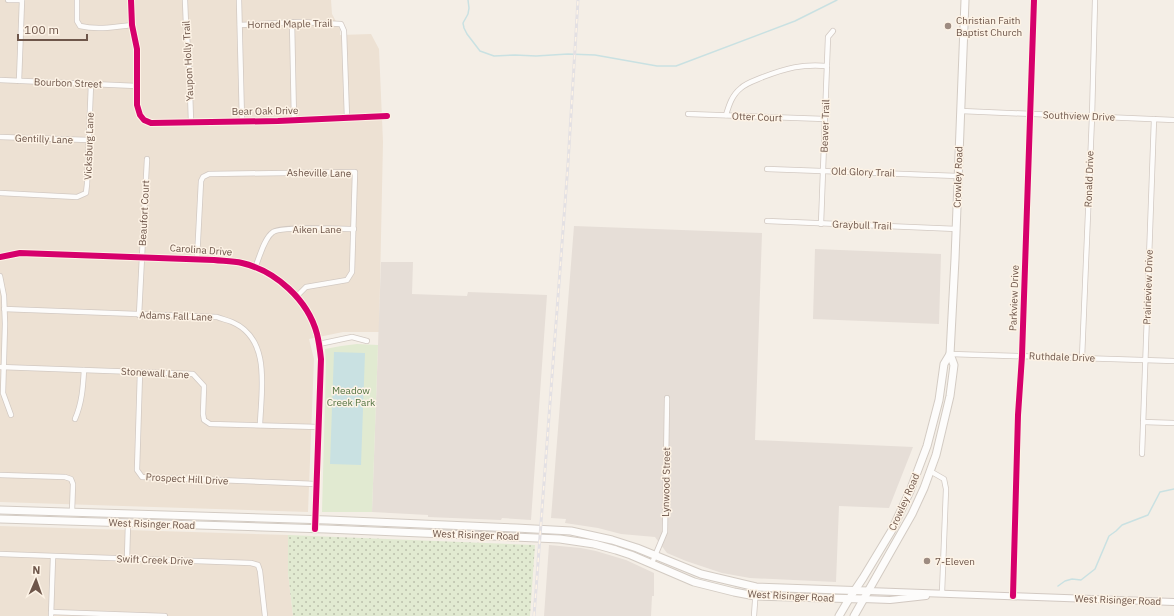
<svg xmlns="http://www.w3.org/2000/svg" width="1174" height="616" font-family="'IBM Plex Sans',sans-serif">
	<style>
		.residential { fill: #ede1d3 }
		.industrial { fill: #e6ded7 }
		.grass { fill: url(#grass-dots) }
		.park { fill: #e1ead1 }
		.water { fill: #c9e1e2 }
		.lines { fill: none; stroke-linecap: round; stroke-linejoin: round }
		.stream { stroke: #c9e1e2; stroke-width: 1.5 }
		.minor-casing { stroke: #d2c9c2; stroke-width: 6 }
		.tertiary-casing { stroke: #d2c9c2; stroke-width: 8 }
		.secondary-casing { stroke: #d3cbc3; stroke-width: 9 }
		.minor { stroke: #fdfcfb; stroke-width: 4.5 }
		.tertiary { stroke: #fdfcfb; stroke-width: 6 }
		.secondary { stroke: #fdfcfb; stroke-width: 7 }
		.rail-casing { stroke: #e3e0e3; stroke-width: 3 }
		.rail { stroke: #fdf3e6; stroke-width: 1.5; stroke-dasharray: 4.5; stroke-linecap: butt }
		.cycleway-casing { stroke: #fdf3e6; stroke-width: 8 }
		.cycleway { stroke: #d6006c; stroke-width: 6 }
		.poi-dot { fill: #9d8b81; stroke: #fdf3e6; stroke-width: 1.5 }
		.labels { text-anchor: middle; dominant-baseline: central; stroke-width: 3; stroke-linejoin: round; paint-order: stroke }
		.poi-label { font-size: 10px; fill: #6e564a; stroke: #fdf3e6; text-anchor: start }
		.street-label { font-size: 10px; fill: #6e564a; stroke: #fdf3e6 }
		.park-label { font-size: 10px; fill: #537442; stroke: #fdf3e6 }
	</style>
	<defs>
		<pattern id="grass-dots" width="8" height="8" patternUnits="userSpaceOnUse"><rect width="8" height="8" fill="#e1ead1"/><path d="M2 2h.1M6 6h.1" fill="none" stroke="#bbc0ac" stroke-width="1.8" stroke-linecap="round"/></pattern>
	</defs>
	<rect width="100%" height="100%" fill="#f4eee6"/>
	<g class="residential">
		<path d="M0,0H331L332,14L340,29V35L371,34L379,49L383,142L379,332H343L309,339L314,359L308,512L0,502Z"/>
		<path d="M0,526L288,535V573L293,616H0Z"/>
	</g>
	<g class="industrial">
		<path d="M574,226L762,233L755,440L913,447L889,508L839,506L836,582L750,578L722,573L686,561L667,553L655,537L621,534L598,528L565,523L566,519L551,518Z"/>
		<path d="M815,249L941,254L939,324L813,319Z"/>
		<path d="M381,262H413L412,294L467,296L468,292L547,295L531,520L502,518L501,520L428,517V515L372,512Z"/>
		<path d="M549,545L581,548L596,551L626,560L654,573V596H652L651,616H544Z"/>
	</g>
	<path class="grass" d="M288,535L535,545L530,616H293L288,573Z"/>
	<path class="park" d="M357,344L378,345L372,512H322L326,364L325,349L341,346Z"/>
	<path class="water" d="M334,352L365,353L361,465L330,464Z"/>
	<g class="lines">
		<g class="stream">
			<path d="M468,0L469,8L468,14L463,23L464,28L467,34L480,51L494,56L515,55L536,56L568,54L595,55L657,66H676L795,21L837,0"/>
			<path d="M1058,586L1065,581L1072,579L1081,580L1095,569L1109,536L1116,531L1122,525L1148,515L1160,492L1174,489"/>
		</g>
		<defs>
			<g id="minor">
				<path d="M8,0H22"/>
				<path d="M77,0V21L80,26C97,30 115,27 132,25"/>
				<path d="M131,0L132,25L137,49V105L140,115L144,120L151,123L278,121L387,116"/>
				<path d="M185,0L186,25L189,60L191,122"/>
				<path d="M239,0L242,121"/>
				<path d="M292,22L294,120"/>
				<path d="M240,25L300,22L341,24L344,31L347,118"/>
				<path d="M0,80L137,86"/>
				<path d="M19,81L22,0"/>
				<path d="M961,111L1174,120"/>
				<path d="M688,114L825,119"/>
				<path d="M726,115C729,105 732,95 741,88C746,83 756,80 763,77C787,68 801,64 827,66"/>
				<path d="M0,137L89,140"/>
				<path d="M767,169L958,176"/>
				<path d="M0,193L77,197L86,193L87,184L91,84"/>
				<path d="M767,221L957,229"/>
				<path d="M821,224L828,37L833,31"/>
				<path d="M0,257L20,253L214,260C223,261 233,261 242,263C276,271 308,300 317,334C319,342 320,350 321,359L315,529"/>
				<path d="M197,259L201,181L203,177L209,174L355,172L352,272L347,280L306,287L296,297"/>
				<path d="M255,268C259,259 264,238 273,232C283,226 339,229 354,229"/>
				<path d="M0,276L4,296L5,324L3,393L11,415"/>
				<path d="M4,309L217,317C222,319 227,320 232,322C272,339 261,391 260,425"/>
				<path d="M139,315L147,159"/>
				<path d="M319,344L352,337L367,341"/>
				<path d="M950,354L1174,361"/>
				<path d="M1082,358L1092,117L1095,0"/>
				<path d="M0,367L193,374L204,386L203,414L204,420L210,424L319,427"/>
				<path d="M140,372L137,470L142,477L316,484"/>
				<path d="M75,419C82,403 83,387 84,370"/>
				<path d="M1143,422L1174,423"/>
				<path d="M1142,454L1154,119"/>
				<path d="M930,471L944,479L946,489L942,593"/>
				<path d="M0,475L65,477L71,479L73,484L72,512"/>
				<path d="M0,554L251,563L258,565L260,571L265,616"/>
				<path d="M127,559L128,523"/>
				<path d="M652,563L665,532L667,398"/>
				<path d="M1013,596L1018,415L1022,356L1034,0"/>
				<path d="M51,612L165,616"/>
				<path d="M51,616L53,557"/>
				<path d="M754,616L756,587"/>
			</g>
			<g id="tertiary">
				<path d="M868,591L1174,602"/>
				<path d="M863,599L890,600L926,596"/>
			</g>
			<g id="secondary">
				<path d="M0,510L328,520L516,528L571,531L612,540L637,548L701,574L756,587L868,591"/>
				<path d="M0,519L326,529L560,539L594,544L616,550L631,555L694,582L734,592L755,596L863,599"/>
				<path d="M839,616L849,599L863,578L892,530L910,491L927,446L939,400L944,364L950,354"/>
				<path d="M854,616L912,514L924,488L936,455L950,396L954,365L950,354L955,259L965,0"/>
			</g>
		</defs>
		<use href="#minor" class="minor-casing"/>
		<use href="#tertiary" class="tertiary-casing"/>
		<use href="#secondary" class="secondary-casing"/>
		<use href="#minor" class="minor"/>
		<use href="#tertiary" class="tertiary"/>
		<use href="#secondary" class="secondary"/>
		<defs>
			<path id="rail" d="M534,616L568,164L578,0"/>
		</defs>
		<use href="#rail" class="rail-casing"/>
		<use href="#rail" class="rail"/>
		<defs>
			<g id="cycleway">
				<path d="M131,0L132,25L137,49V105L140,115L144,120L151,123L278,121L387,116"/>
				<path d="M0,257L20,253L214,260C223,261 233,261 242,263C276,271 308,300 317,334C319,342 320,350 321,359L315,529"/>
				<path d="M1013,596L1018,415L1022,356L1034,0"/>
			</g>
		</defs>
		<use href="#cycleway" class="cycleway-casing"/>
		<use href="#cycleway" class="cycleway"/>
	</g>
	<g class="poi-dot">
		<circle cx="948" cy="26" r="4"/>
		<circle cx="927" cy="561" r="4"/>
	</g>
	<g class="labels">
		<g class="poi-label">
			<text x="956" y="20">Christian Faith<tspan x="956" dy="12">Baptist Church</tspan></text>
			<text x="935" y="561">7-Eleven</text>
		</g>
		<g class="street-label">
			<text transform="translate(290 24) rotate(-1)">Horned Maple Trail</text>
			<text transform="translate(188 61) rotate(-93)">Yaupon Holly Trail</text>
			<text transform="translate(68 83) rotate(2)">Bourbon Street</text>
			<text transform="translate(265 111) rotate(-1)">Bear Oak Drive</text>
			<text transform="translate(1079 116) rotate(2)">Southview Drive</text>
			<text transform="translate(757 117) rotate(2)">Otter Court</text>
			<text transform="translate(825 126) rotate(-88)">Beaver Trail</text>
			<text transform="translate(44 139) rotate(2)">Gentilly Lane</text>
			<text transform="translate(89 146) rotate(-88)">Vicksburg Lane</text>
			<text transform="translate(863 172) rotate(2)">Old Glory Trail</text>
			<text transform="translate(319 173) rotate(1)">Asheville Lane</text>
			<text transform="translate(958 177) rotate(-88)">Crowley Road</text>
			<text transform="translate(1089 179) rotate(-88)">Ronald Drive</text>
			<text transform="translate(144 213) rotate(-87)">Beaufort Court</text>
			<text transform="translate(862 225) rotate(2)">Graybull Trail</text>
			<text x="317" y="229">Aiken Lane</text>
			<text transform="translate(201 250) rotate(4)">Carolina Drive</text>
			<text transform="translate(1148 287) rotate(-88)">Prairieview Drive</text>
			<text transform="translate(1014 298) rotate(-88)">Parkview Drive</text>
			<text transform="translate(176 316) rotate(2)">Adams Fall Lane</text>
			<text transform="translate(1062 357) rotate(2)">Ruthdale Drive</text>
			<text transform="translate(155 373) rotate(3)">Stonewall Lane</text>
			<text transform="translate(187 479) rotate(3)">Prospect Hill Drive</text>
			<text transform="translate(666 482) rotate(-89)">Lynwood Street</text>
			<text transform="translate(904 502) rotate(-66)">Crowley Road</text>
			<text transform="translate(152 524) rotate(2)">West Risinger Road</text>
			<text transform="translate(476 535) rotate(2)">West Risinger Road</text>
			<text transform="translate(155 560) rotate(2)">Swift Creek Drive</text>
			<text transform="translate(791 596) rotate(3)">West Risinger Road</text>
			<text transform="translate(1118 600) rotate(2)">West Risinger Road</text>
		</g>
		<g class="park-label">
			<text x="351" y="390">Meadow<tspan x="351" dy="12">Creek Park</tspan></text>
		</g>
	</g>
	<g transform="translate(36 580) rotate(2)" stroke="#fdf3e6" stroke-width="3" paint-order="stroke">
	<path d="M0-3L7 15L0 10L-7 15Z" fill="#6e564a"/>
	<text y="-6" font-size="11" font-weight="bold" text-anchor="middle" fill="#6e564a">N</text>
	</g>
	<path d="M18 34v6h69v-6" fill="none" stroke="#6e564a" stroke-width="2"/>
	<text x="24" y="34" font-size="12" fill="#6e564a" stroke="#fdf3e6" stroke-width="3" paint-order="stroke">100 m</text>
</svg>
